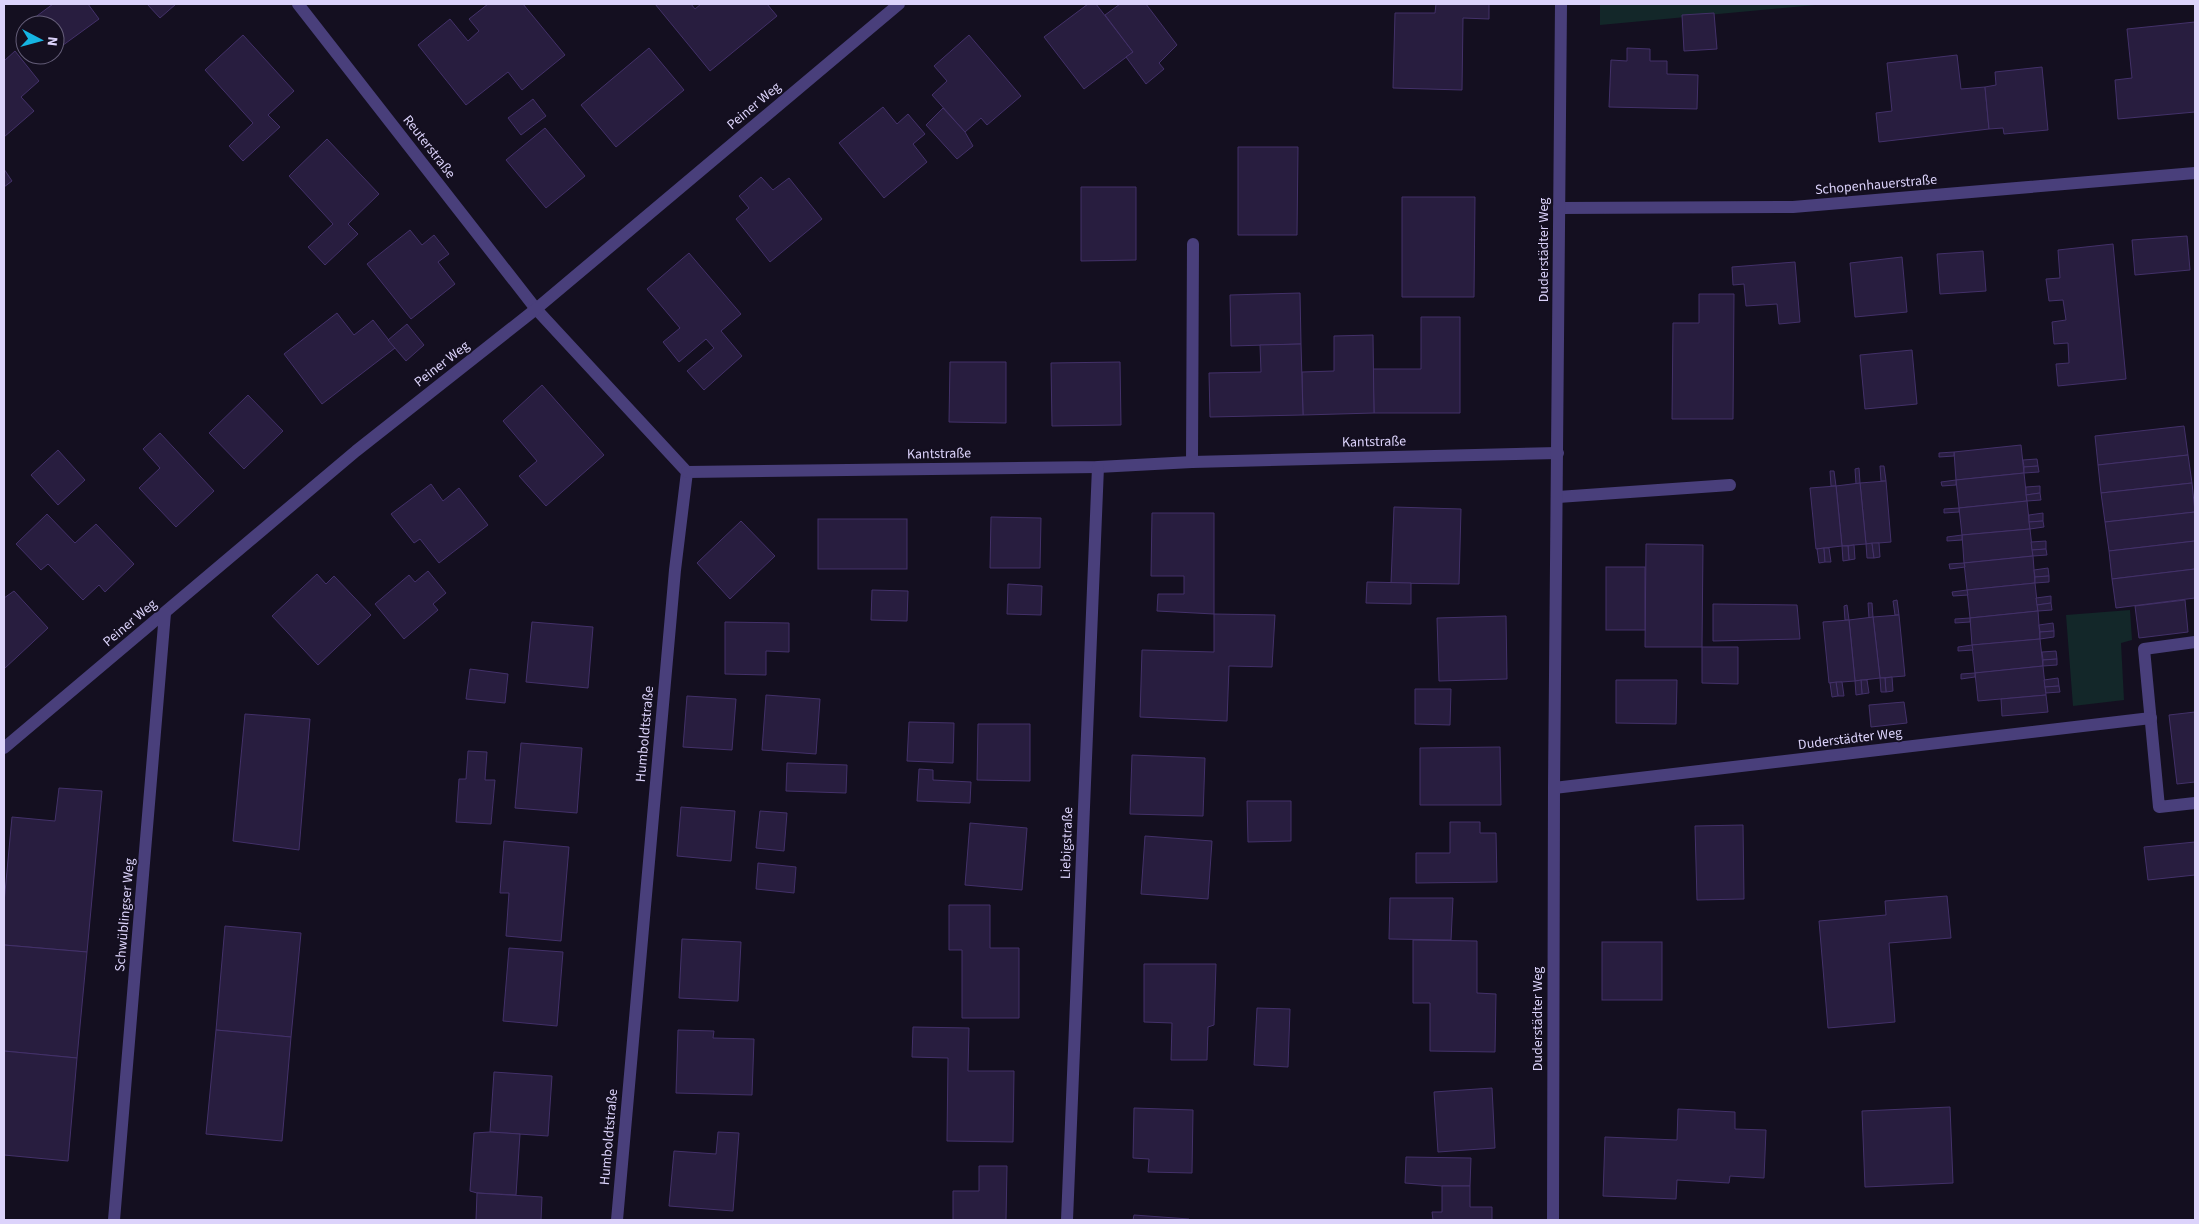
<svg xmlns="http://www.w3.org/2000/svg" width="2199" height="1224" font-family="'Source Sans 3',sans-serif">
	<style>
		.green { fill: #132729 }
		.building { fill: #281d3f; stroke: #433169 }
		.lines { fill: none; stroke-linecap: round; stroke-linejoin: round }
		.service { stroke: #493f7b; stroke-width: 12 }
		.minor { stroke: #493f7b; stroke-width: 12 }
		.labels { text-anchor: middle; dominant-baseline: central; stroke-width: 4; stroke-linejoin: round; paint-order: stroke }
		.street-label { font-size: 14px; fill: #dcd3fb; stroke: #140f20 }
	</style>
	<rect width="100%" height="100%" fill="#140f20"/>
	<g class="green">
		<path d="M1600,4H1826L1600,25Z"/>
		<path d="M2130,610L2132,640L2121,643L2124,700L2073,706L2066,615Z"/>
	</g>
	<g class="building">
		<path d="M53,4H88L99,19L55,51V25H25V31L22,27Z"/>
		<path d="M147,4H176L160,18Z"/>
		<path d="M488,4H523L565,55L522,90L508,72L466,105L418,45L450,19L468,41L479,31L469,19Z"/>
		<path d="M655,4H691L695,9L701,4H767L777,16L710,71Z"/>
		<path d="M1088,4H1096L1133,52L1084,89L1044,37Z"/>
		<path d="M1120,4H1146L1177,45L1159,63L1164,69L1146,84L1126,57L1133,52L1105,15Z"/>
		<path d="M1436,4H1489V19L1463,18L1462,90L1393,88L1395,13H1435Z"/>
		<path d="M1714,13L1717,49L1684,51L1682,15Z"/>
		<path d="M2195,22V112L2118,119L2115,80L2132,78L2127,29Z"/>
		<path d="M243,35L294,91L268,115L280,127L243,161L229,146L253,123L205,70Z"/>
		<path d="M969,35L1021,96L987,125L981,118L965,132L932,95L947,81L934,66Z"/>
		<path d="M649,48L684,90L616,147L581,105Z"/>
		<path d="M1627,48L1650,49V61H1667V74L1698,75L1697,109L1609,107L1611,60L1627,61Z"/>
		<path d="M15,51L39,81L21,97L34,111L4,137V61Z"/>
		<path d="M1957,55L1961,89L1985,87L1989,129L1879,142L1876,113L1892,111L1887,63Z"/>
		<path d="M2042,67L2048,130L2004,134L2003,128L1989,129L1985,87L1996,85L1995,72Z"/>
		<path d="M533,99L546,116L521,135L508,118Z"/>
		<path d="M883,107L897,124L908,114L925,134L913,144L927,162L884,198L839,143Z"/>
		<path d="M943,108L965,132L973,146L957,159L926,125Z"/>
		<path d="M545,128L585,176L546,208L506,160Z"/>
		<path d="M327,139L379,194L348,224L358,234L325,265L308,247L333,224L289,176Z"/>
		<path d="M1238,147H1298L1297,235H1238Z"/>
		<path d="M4,169L12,181L4,187Z"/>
		<path d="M761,177L773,190L789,178L822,219L770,262L736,219L749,208L739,196Z"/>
		<path d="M1081,187H1136V260L1081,261Z"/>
		<path d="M1402,197H1475L1474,297H1402Z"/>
		<path d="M410,230L422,245L434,235L449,254L438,262L455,284L411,319L367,264Z"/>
		<path d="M2187,236L2190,270L2135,275L2132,240Z"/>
		<path d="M2113,244L2126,379L2058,386L2056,364L2069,363L2068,343L2054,344L2052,322L2066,320L2063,300L2049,301L2046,279L2060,278L2058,250Z"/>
		<path d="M1983,251L1986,291L1940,294L1937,254Z"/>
		<path d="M689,253L741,314L721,331L742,356L704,390L687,371L714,348L706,339L679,362L663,342L680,328L647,289Z"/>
		<path d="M1902,257L1907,312L1855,317L1850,263Z"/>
		<path d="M1795,262L1800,322L1779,324L1777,304L1746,306L1744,284L1733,285L1732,267Z"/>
		<path d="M1300,293L1301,344L1231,346L1230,295Z"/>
		<path d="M1699,294H1734L1733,419H1672L1673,323H1699Z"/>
		<path d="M337,313L354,335L373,320L395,348L322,404L284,354Z"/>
		<path d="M1421,317H1460V413H1374L1373,369H1421Z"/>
		<path d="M407,324L424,345L406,361L388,340Z"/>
		<path d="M1373,335L1374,413L1303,415L1302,372L1334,371V336Z"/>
		<path d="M1301,344L1303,415L1210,417L1209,373L1261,372L1260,345Z"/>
		<path d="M1912,350L1917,404L1865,409L1860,355Z"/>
		<path d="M950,362H1006V423L949,422Z"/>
		<path d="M1120,362L1121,425L1052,426L1051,363Z"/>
		<path d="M542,385L604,455L546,506L519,476L537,461L503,421Z"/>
		<path d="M248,395L283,431L244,469L209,433Z"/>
		<path d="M2184,426L2188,455L2098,465L2095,436Z"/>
		<path d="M160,433L214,491L176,527L139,488L160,468L143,449Z"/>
		<path d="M2021,445L2024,473L1956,480L1954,452Z"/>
		<path d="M58,450L85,480L58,505L31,475Z"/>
		<path d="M1954,452V456L1939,457V453Z"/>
		<path d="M2188,455L2192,483L2101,493L2098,465Z"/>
		<path d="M2037,459L2038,466L2024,467L2023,460Z"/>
		<path d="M1880,466H1884L1886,481H1881Z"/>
		<path d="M2038,466L2039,472L2024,473V467Z"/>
		<path d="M1859,468L1860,483L1856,484L1855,469Z"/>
		<path d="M1830,471H1834L1836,486H1831Z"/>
		<path d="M2024,473L2027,501L1959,508L1956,480Z"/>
		<path d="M1956,480V485L1942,486L1941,482Z"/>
		<path d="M1886,481L1891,542L1866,544L1860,483Z"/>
		<path d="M1860,483L1866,544L1842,546L1836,486Z"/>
		<path d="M2192,483L2195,512L2105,522L2101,493Z"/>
		<path d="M431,484L443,501L459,488L488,525L439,563L420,539L414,543L391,514Z"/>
		<path d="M1836,486L1842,546L1816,549L1810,488Z"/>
		<path d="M2040,486V493L2026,495V487Z"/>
		<path d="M2040,493L2041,500L2027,501L2026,495Z"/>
		<path d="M2027,501L2030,529L1962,535L1959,508Z"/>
		<path d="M1394,507L1461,509L1459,584L1391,583Z"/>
		<path d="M1959,508V512L1944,513V509Z"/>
		<path d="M2195,512V541L2109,551L2105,522Z"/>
		<path d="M1152,513H1214V614L1157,611L1158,594H1184V576H1151Z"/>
		<path d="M2043,513V521L2029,522V515Z"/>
		<path d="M47,514L75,543L96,524L134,564L105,592L99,585L83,600L48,564L41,570L16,544Z"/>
		<path d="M991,517L1041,518L1040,568H990Z"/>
		<rect x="818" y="519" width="89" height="50"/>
		<path d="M741,521L775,556L730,599L697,563Z"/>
		<path d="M2043,521L2044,527L2030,529L2029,522Z"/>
		<path d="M2030,529L2033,556L1964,563L1962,535Z"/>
		<path d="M1962,535V540L1947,541V537Z"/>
		<path d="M2046,541V549L2032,550L2031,542Z"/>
		<path d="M2195,541V569L2112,579L2109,551Z"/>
		<path d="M1872,543L1874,558H1867L1866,544Z"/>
		<path d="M1872,543H1879L1880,557L1874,558Z"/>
		<path d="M1646,544L1703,545L1702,647H1645Z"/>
		<path d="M1854,545L1855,559L1849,560L1848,546Z"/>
		<path d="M1842,546H1848L1849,560L1843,561Z"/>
		<path d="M1824,548L1825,562L1819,563L1817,549Z"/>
		<path d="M1824,548H1829L1831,562H1825Z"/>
		<path d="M2046,549L2047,555L2033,556L2032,550Z"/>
		<path d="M2033,556L2035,583L1967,590L1964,563Z"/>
		<path d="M1964,563L1965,567L1950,569L1949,564Z"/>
		<rect x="1606" y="567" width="39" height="63"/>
		<path d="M2048,568L2049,576L2035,577L2034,570Z"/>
		<path d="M2195,569V598L2116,608L2112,579Z"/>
		<path d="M428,571L446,593L433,604L438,610L404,639L375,604L409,575L415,582Z"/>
		<path d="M317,574L326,584L334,576L371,615L318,665L272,616Z"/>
		<path d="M2049,576V582L2035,583V577Z"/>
		<path d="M1367,582L1411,583V604L1366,603Z"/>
		<path d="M2035,583L2038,611L1970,618L1967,590Z"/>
		<path d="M1008,584L1042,586L1041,615L1007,614Z"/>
		<path d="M872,590L908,591L907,621L871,620Z"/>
		<path d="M1967,590L1968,595L1953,596L1952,592Z"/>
		<path d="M14,591L48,628L4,669V598Z"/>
		<path d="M2051,596V603L2037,605L2036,598Z"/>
		<path d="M1897,600L1899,615H1895L1893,601Z"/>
		<path d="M2185,600L2188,632L2139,638L2135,606Z"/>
		<path d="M1868,603H1872L1873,617L1869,618Z"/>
		<path d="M2051,603L2052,610L2038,611L2037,605Z"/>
		<path d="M1713,604L1797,605L1800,639L1713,641Z"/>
		<path d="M1847,605L1849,620H1845L1844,606Z"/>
		<path d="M2038,611L2040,639L1972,645L1970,618Z"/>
		<path d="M1214,614L1275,615L1272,667L1229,666L1227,721L1140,717L1142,650L1214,652Z"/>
		<path d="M1899,615L1905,676L1880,678L1873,617Z"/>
		<path d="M1506,616L1507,679L1439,681L1437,618Z"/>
		<path d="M1873,617L1880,678L1855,681L1849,620Z"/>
		<path d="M1970,618V622L1955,623V619Z"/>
		<path d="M1849,620L1855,681L1829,683L1823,622Z"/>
		<path d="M532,622L593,627L588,688L526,682Z"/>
		<path d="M725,622L789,623V652L766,651V675L725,674Z"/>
		<path d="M2053,623L2054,631L2040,632L2039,625Z"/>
		<path d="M2054,631V637L2040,639V632Z"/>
		<path d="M2040,639L2043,666L1975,673L1972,645Z"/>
		<path d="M1972,645L1973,650L1958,651V647Z"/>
		<path d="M1702,647H1738V684L1702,683Z"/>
		<path d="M2056,651L2057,659L2043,660L2042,652Z"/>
		<path d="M2057,659V665L2043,666V660Z"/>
		<path d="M2043,666L2046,695L1978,701L1975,673Z"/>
		<path d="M470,669L508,674L505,703L466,699Z"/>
		<path d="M1975,673V677L1961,679V674Z"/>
		<path d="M1892,677L1893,691L1886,692L1885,678Z"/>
		<path d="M1880,678H1885L1886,692H1881Z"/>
		<path d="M2058,678L2059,686L2045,687L2044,680Z"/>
		<path d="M1616,680H1677L1676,724L1616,723Z"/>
		<path d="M1861,680H1867L1869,693L1862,694Z"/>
		<path d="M1861,680L1862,694L1856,695L1855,681Z"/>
		<path d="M1836,682H1842L1844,696H1838Z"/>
		<path d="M1836,682L1838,696L1832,697L1830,683Z"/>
		<path d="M2059,686L2060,692L2046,693L2045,687Z"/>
		<path d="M1415,689H1451L1450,725L1415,724Z"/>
		<path d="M766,695L820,699L816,754L762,750Z"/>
		<path d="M2046,695L2048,712L2002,716L2001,699Z"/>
		<path d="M687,696L736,699L732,750L683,747Z"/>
		<path d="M1904,702L1907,723L1871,727L1869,705Z"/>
		<path d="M2195,712V782L2177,784L2169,715Z"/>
		<path d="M245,714L310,719L299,850L233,841Z"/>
		<path d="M909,722L954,723L953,763L907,761Z"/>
		<path d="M978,724H1030V781L977,780Z"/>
		<path d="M521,743L582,748L577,813L515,808Z"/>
		<path d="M1500,747L1501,805H1420V748Z"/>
		<path d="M468,751L487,752L485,780H495L491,824L456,822L459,779H466Z"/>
		<path d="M1132,755L1205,758L1203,816L1130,814Z"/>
		<path d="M787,763L847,765L846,793L786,791Z"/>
		<path d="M919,769L933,770V780L971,782L970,803L917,801Z"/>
		<path d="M59,788L102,791L87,952L4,945V903L12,817L55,821Z"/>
		<path d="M1247,801H1291V841L1248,842Z"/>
		<path d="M681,807L735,811L731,861L677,856Z"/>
		<path d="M760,811L787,813L784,851L756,848Z"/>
		<path d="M1450,822H1480V833H1496L1497,882L1416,883V853H1450Z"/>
		<path d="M970,823L1027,828L1022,890L965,885Z"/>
		<path d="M1743,825L1744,899L1697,900L1695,826Z"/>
		<path d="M1145,836L1212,841L1208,899L1141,894Z"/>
		<path d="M504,841L569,847L561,941L506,936L509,893H500Z"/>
		<path d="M2195,842V875L2148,880L2144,847Z"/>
		<path d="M758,863L796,867L794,893L756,889Z"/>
		<path d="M1947,896L1951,938L1889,943L1895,1022L1828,1028L1819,921L1886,915L1885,901Z"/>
		<path d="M1390,898H1453L1451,940L1389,939Z"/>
		<path d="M949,905H990V948H1019V1018H962V950H949Z"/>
		<path d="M225,926L301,933L291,1037L216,1030Z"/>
		<path d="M682,939L741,942L738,1001L679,998Z"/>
		<path d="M1413,940L1477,941V993L1496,994L1495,1052L1430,1051V1003H1413Z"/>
		<rect x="1602" y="942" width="60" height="58"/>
		<path d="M4,945L87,952L77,1058L4,1051Z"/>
		<path d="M509,948L563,952L557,1026L503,1021Z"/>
		<path d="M1144,964H1216L1214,1025L1208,1027L1207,1060H1171L1172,1023L1144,1022Z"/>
		<path d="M1257,1008L1290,1009L1288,1067L1254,1065Z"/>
		<path d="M913,1027L969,1028L968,1071H1014L1013,1142L947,1141L948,1058L912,1057Z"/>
		<path d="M216,1030L291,1037L282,1141L206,1134Z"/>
		<path d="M678,1030L714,1031L713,1038L754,1039L752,1095L676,1093Z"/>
		<path d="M4,1051L77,1058L68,1161L4,1155Z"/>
		<path d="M494,1072L552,1076L548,1136L490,1132Z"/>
		<path d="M1492,1088L1495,1148L1438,1152L1434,1092Z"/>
		<path d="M1950,1107L1953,1183L1865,1187L1862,1111Z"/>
		<path d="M1134,1108L1193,1110L1192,1173L1148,1172L1149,1159L1133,1158Z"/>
		<path d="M1678,1109L1735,1112V1129L1766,1130L1764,1178L1730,1176L1729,1183L1677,1180L1676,1199L1603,1196L1605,1137L1677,1140Z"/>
		<path d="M490,1132L520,1134L516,1195L477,1193L470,1191L474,1133Z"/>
		<path d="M718,1132L739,1133L733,1211L669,1206L674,1151L716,1154Z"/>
		<path d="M1406,1157L1471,1158L1470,1186H1442L1405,1183Z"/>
		<path d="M979,1166H1007L1006,1220H953V1191H979Z"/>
		<path d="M1442,1186H1470V1207H1492V1220H1433L1432,1212H1442Z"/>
		<path d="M477,1193L542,1197L541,1220H476Z"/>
		<path d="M1134,1215L1189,1219V1220H1133Z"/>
	</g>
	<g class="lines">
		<path class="service" d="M1192,462L1193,244"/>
		<g class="minor">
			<path d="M298,4L536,309L687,472L675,570L617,1220"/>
			<path d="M1559,208L1793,207L2195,173"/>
			<path d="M687,472L1098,467L1192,462L1558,453"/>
			<path d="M1558,497L1730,485"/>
			<path d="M2195,642L2144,649L2159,807L2195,803"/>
			<path d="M4,748L356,451L536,309L899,4"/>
			<path d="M1554,788L2151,718"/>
			<path d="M114,1220L165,613"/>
			<path d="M1067,1220L1098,467"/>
			<path d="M1553,1220L1554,788L1561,4"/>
		</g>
	</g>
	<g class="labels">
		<g class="street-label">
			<text transform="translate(754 106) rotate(-40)">Peiner Weg</text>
			<text transform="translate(429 147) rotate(52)">Reuterstraße</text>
			<text transform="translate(1876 185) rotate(-5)">Schopenhauerstraße</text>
			<text transform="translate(1544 250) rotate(-90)">Duderstädter Weg</text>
			<text transform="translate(442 364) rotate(-38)">Peiner Weg</text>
			<text transform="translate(1374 442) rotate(-1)">Kantstraße</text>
			<text transform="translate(939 454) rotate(-1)">Kantstraße</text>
			<text transform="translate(130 623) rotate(-40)">Peiner Weg</text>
			<text transform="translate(645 734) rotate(-85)">Humboldtstraße</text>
			<text transform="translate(1850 739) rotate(-7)">Duderstädter Weg</text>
			<text transform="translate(1067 843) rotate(-88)">Liebigstraße</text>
			<text transform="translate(125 915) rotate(-85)">Schwüblingser Weg</text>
			<text transform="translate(1538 1019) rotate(-90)">Duderstädter Weg</text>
			<text transform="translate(609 1137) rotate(-85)">Humboldtstraße</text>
		</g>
	</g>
	<rect width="2199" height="1224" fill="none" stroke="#dcd3fb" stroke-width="10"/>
	<g transform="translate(40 40) rotate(96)"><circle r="24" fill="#140f20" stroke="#645d78"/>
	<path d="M0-4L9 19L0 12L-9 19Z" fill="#16b5e3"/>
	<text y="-8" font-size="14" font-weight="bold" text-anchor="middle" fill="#dcd3fb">N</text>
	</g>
</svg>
